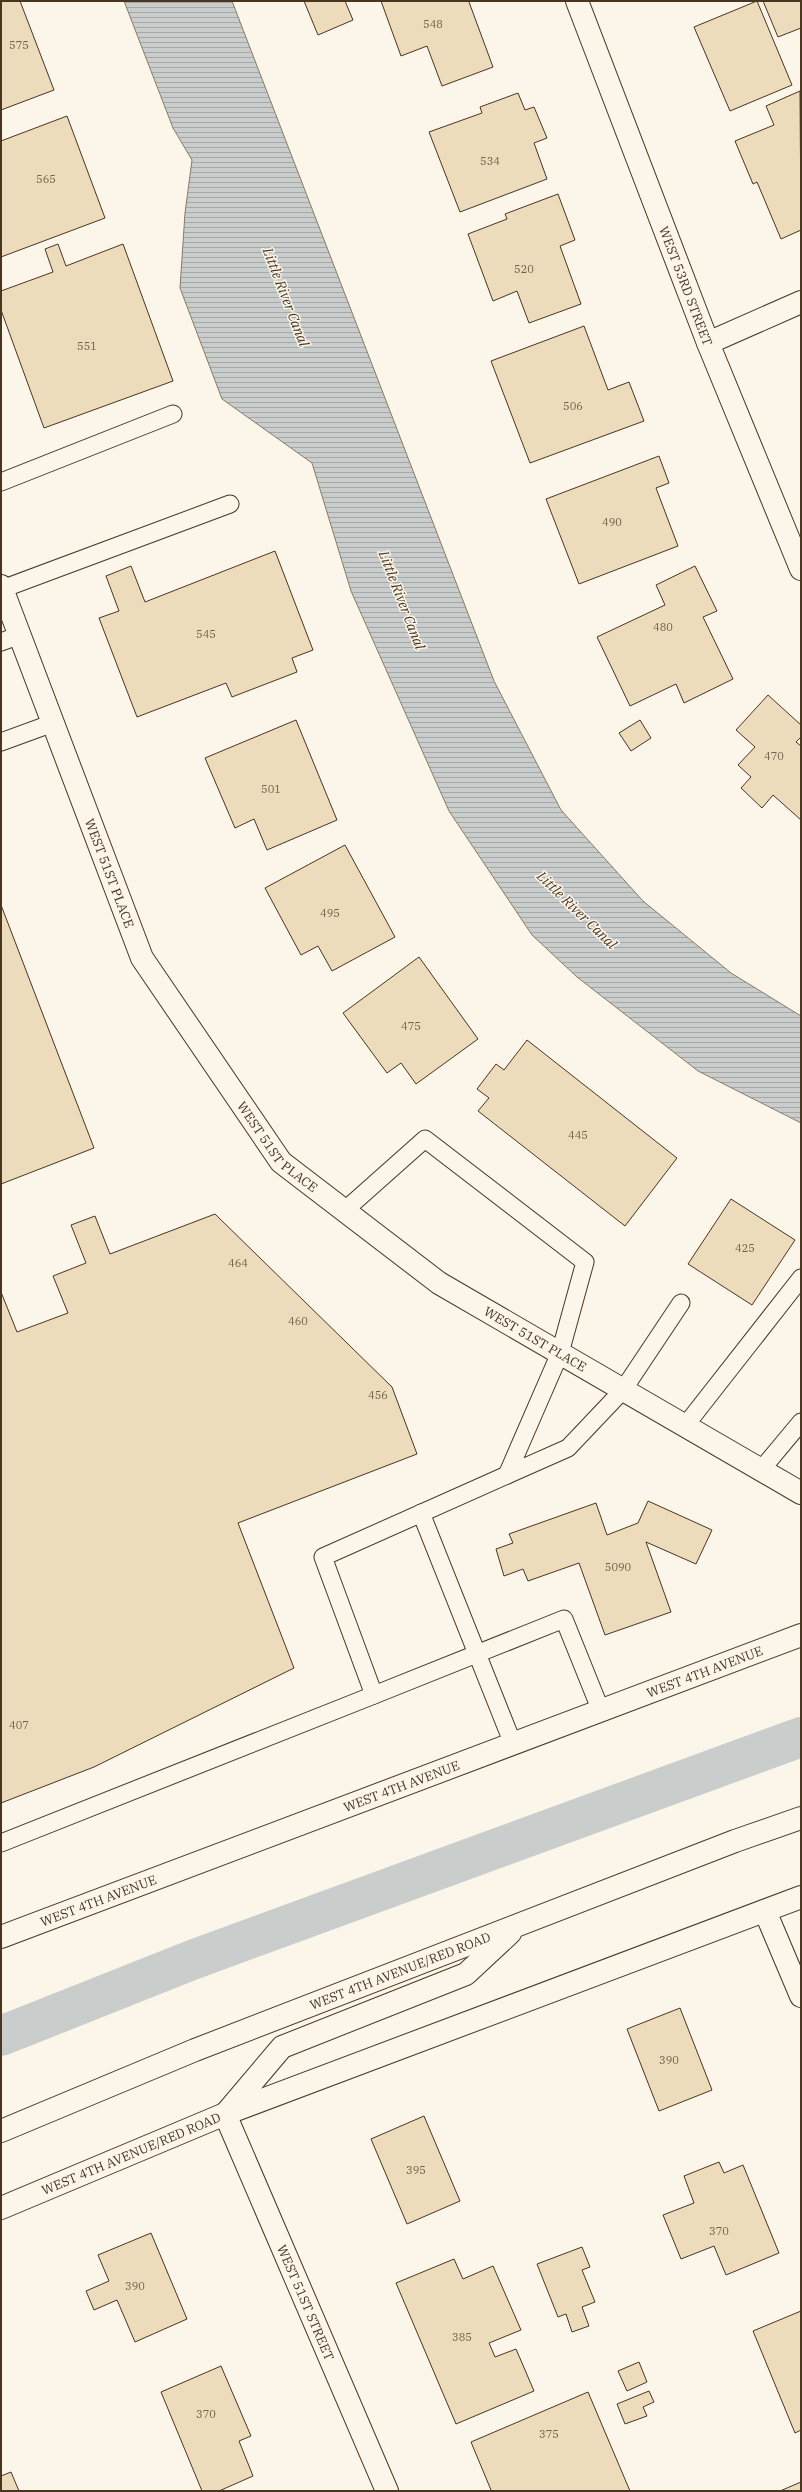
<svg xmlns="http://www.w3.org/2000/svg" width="802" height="2492" font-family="'IBM Plex Serif',serif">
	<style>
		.water { fill: url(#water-rules); stroke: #887966 }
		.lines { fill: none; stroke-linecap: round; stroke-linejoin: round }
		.canal { stroke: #c9cecd; stroke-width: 40 }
		.building { fill: #ecdcbc; stroke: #4a3520 }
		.lane-casing { stroke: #4a3520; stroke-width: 19 }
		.street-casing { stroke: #4a3520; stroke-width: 24 }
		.secondary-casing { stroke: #4a3520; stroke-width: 24 }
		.primary-casing { stroke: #4a3520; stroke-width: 24 }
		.lane { stroke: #fbf6e9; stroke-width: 17 }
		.street { stroke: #fbf6e9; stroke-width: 22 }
		.secondary { stroke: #fbf6e9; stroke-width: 22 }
		.primary { stroke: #fbf6e9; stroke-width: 22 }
		.labels { text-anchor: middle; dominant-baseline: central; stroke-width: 3; stroke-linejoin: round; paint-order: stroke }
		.number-label { font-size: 11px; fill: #725f47 }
		.street-label { font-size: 13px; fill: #4a3520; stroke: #fbf6e9 }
		.water-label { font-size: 14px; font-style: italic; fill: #4a3520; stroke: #fbf6e9 }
	</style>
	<defs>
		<pattern id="water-rules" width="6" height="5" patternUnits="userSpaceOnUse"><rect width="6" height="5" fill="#c9cecd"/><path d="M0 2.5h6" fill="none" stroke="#a5a8a6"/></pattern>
	</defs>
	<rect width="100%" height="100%" fill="#fbf6e9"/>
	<path class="water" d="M124,1H232L494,681L561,810L643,901L731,973L801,1016V1123L698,1071L577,977L532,935L449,811L351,591L312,463L222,399L180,288L185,213L192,160L173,128Z"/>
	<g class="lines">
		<path class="canal" d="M1,2036L192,1960L801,1737"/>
	</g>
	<g class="building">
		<path d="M1,1H20L54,90L1,110Z"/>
		<path d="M304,1H345L353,20L318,35Z"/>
		<path d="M381,1H470L469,2L493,67L442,86L427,46L401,56Z"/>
		<path d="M757,1L792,85L730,111L694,27Z"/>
		<path d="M763,1H801V28L778,37Z"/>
		<path d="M800,91L801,230L781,239L757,182L753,184L735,141L774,125L766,106Z"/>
		<path d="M518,93L525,110L534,107L547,138L534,143L547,179L460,212L429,132L482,113L480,107Z"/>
		<path d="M67,116L105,218L1,257V141Z"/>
		<path d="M558,194L575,240L560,246L581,304L529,323L517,291L493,301L468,234L507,219L505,214Z"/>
		<path d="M58,244L66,266L123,244L173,381L44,428L1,310V291L53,272L45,249Z"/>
		<path d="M584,326L608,390L629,382L644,421L530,463L491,361Z"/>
		<path d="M659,456L669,483L656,488L678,546L579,584L546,499Z"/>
		<path d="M275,551L313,650L292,658L297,672L232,697L226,683L137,717L99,618L119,611L106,576L131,566L145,602Z"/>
		<path d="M695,566L717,611L703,617L733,679L684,703L676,684L630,706L597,637L665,605L656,585Z"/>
		<path d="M768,695L801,725V737L796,742L801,746V820L773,795L762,808L741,788L751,777L738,765L755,747L736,730Z"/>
		<path d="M296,720L337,820L267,850L254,819L235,828L205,758Z"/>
		<path d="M640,720L651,738L631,751L619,733Z"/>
		<path d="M345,845L395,937L332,971L318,946L301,955L265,888Z"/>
		<path d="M1,905L94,1148L1,1184Z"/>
		<path d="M419,957L478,1039L416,1084L401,1063L387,1073L343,1013Z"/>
		<path d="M527,1040L677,1158L625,1226L478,1111L489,1098L477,1089L496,1064L504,1070Z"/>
		<path d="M731,1199L795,1240L752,1305L688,1264Z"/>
		<path d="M215,1214L392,1387L417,1454L238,1523L294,1668L94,1767L1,1803V1292L17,1332L68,1313L53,1276L86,1263L71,1225L95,1216L110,1254Z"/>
		<path d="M648,1501L712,1530L696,1564L646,1542L671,1612L605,1635L579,1563L528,1581L523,1569L504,1576L496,1549L513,1543L509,1534L596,1503L607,1535L638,1523Z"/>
		<path d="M680,2008L712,2090L659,2111L627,2029Z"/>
		<path d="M424,2116L460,2201L407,2224L371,2139Z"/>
		<path d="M719,2162L724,2173L743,2165L779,2253L726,2275L714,2246L681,2259L663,2215L694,2203L684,2176Z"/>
		<path d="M151,2233L187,2319L135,2342L117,2300L94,2310L86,2291L109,2281L98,2255Z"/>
		<path d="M582,2247L590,2267L582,2270L595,2302L582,2307L589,2326L572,2332L566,2314L558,2317L537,2264Z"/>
		<path d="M454,2259L463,2279L493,2266L521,2330L489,2343L495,2357L516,2349L534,2391L456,2424L396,2283Z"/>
		<path d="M801,2311V2430L795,2433L753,2331Z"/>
		<path d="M639,2362L647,2382L627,2391L618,2371Z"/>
		<path d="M221,2366L251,2436L239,2441L253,2476L219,2491H202L161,2392Z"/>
		<path d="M649,2391L654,2402L643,2407L647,2416L625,2424L617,2404Z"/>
		<path d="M588,2392L630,2491H489L491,2490L471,2442Z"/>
		<path d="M11,2472L19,2491H1V2476Z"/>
		<path d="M801,2482V2491H780Z"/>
	</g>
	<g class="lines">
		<defs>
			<g id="lane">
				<path d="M1,482L173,414"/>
				<path d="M2,589L230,504"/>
				<path d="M1,642L20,635"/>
				<path d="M1,742L53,723"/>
				<path d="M344,1211L425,1139L585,1262L560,1353L507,1475L568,1448L623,1390L681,1303"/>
				<path d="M685,1426L801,1278"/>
				<path d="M761,1470L801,1422"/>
				<path d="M421,1513L513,1744"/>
				<path d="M374,1695L564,1619L601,1711"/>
				<path d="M1,1843L374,1695L323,1557L507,1475"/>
			</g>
			<g id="street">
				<path d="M708,343L801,302"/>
				<path id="s1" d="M1,586L142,958L281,1162L439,1283L801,1493"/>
				<path d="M765,1911L801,1996"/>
				<path id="s2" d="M1,1937L801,1635"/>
				<path id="s3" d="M225,2114L387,2491"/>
			</g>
			<g id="secondary">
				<path id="s4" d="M577,1L708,343L801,569"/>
			</g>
			<g id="primary">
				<path d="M227,2112L282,2047L466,1974L510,1933"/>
				<path id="s5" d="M1,2131L195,2050L735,1841L801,1818"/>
				<path id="s6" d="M1,2208L225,2114L801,1897"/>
			</g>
		</defs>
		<use href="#lane" class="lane-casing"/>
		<use href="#street" class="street-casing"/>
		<use href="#secondary" class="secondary-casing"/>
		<use href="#primary" class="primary-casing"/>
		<use href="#lane" class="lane"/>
		<use href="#street" class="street"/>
		<use href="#secondary" class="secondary"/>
		<use href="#primary" class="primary"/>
	</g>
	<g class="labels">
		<g class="number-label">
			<text x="433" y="24">548</text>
			<text x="19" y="45">575</text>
			<text x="490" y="161">534</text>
			<text x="46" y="179">565</text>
			<text x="524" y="269">520</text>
			<text x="87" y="346">551</text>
			<text x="573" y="406">506</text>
			<text x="612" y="522">490</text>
			<text x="663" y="627">480</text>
			<text x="206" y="634">545</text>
			<text x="774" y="756">470</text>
			<text x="271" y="789">501</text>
			<text x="330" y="913">495</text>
			<text x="411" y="1026">475</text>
			<text x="578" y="1135">445</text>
			<text x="745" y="1248">425</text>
			<text x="238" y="1263">464</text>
			<text x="298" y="1321">460</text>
			<text x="378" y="1395">456</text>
			<text x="618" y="1567">5090</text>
			<text x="19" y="1725">407</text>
			<text x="669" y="2060">390</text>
			<text x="416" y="2170">395</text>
			<text x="719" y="2231">370</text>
			<text x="135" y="2286">390</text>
			<text x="462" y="2337">385</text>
			<text x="206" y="2414">370</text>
			<text x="549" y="2434">375</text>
		</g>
		<g class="street-label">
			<text stroke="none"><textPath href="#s4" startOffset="305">WEST 53RD STREET</textPath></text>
			<text stroke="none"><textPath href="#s1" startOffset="307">WEST 51ST PLACE</textPath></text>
			<text stroke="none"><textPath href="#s1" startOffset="631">WEST 51ST PLACE</textPath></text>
			<text stroke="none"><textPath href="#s1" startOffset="955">WEST 51ST PLACE</textPath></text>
			<text stroke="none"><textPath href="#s2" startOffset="752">WEST 4TH AVENUE</textPath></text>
			<text stroke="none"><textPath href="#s2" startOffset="428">WEST 4TH AVENUE</textPath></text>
			<text stroke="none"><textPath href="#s2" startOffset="104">WEST 4TH AVENUE</textPath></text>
			<text stroke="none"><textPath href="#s5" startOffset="430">WEST 4TH AVENUE/RED ROAD</textPath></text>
			<text stroke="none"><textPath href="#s6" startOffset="141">WEST 4TH AVENUE/RED ROAD</textPath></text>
			<text stroke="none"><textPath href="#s3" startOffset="205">WEST 51ST STREET</textPath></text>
		</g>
		<g class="water-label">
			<text transform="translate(286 297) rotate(69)">Little River Canal</text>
			<text transform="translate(402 600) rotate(69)">Little River Canal</text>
			<text transform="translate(577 910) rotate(44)">Little River Canal</text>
		</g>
	</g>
	<rect width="802" height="2492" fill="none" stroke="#4a3520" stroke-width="4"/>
</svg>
